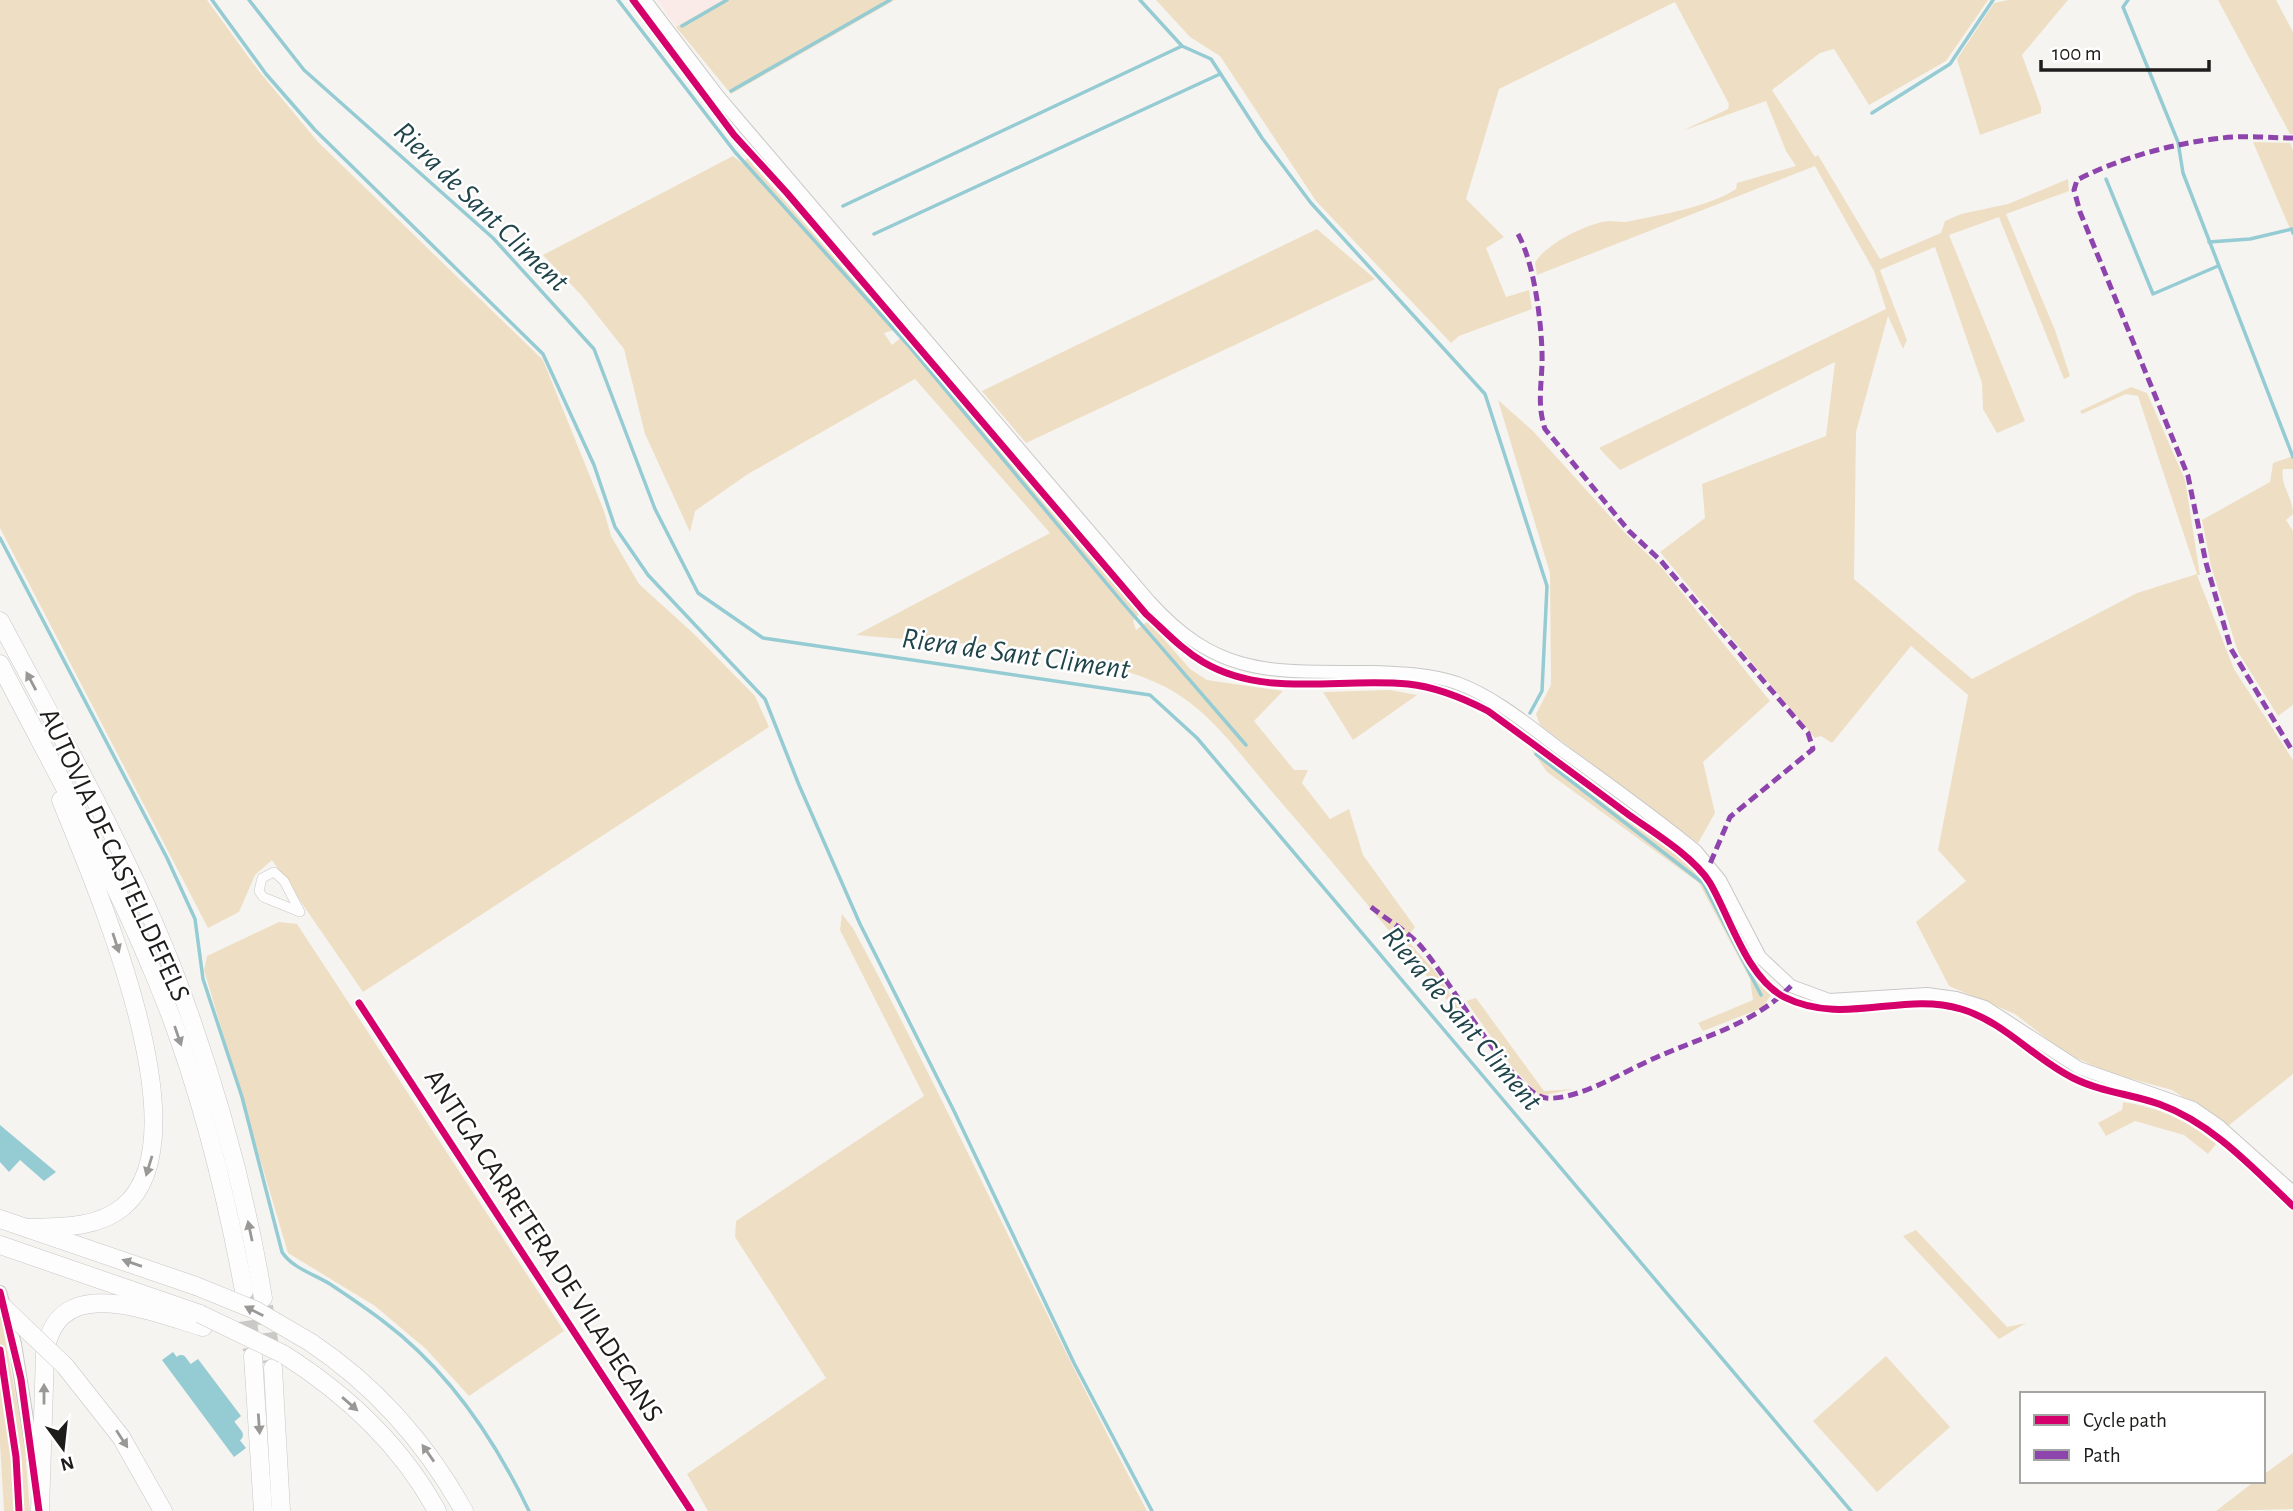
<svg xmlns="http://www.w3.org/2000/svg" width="2293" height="1511" font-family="'Alegreya Sans',sans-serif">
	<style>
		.education { fill: #faebe8 }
		.green { fill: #eedfc4 }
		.water { fill: #95cbd3 }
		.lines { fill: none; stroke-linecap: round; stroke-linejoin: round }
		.stream { stroke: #95cbd3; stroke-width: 3.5 }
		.canal { stroke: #95cbd3; stroke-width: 12 }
		.highway-tunnel { stroke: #cbc9c6; stroke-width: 18; stroke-dasharray: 18 9; stroke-linecap: butt }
		.street-casing { stroke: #c8c7c5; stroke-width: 10 }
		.secondary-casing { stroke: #c8c7c5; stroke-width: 14 }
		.highway-casing { stroke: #c8c7c5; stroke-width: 19 }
		.street { stroke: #fefdfd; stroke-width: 9 }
		.secondary { stroke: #fefdfd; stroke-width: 12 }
		.highway { stroke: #fefdfd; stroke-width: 18 }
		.highway-bridge-casing { stroke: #c8c7c5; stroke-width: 19; stroke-linecap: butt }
		.highway-bridge { stroke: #fefdfd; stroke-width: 18 }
		.quiet { stroke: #8e44ad; stroke-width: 5; stroke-dasharray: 10 5; stroke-linecap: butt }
		.cycleway-casing { stroke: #fff; stroke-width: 11 }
		.cycleway { stroke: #d6006c; stroke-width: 7 }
		.oneway { fill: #999897 }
		.labels { text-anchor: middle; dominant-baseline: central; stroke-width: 5; stroke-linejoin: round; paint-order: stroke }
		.street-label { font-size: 28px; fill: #1e1d1b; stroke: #fff }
		.water-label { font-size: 30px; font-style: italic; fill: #1f444a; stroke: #fff }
	</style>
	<rect width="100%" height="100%" fill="#f6f4f1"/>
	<path class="education" d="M657,0H723L676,27Z"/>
	<g class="green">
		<path d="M0,0H207L258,70L318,142L543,360L604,511L611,536L639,584L694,634L755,696L769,727L363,992L272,860L255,875L239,912L208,928L0,528Z"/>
		<path d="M723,0H895L731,94L676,27Z"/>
		<path d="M1156,0H1988L1946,61L1869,105L1834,49L1820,53L1772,90L1815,157L1818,155L1880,259L1941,233L1945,221L1961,214L2008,204L2068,179L2069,191L2006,214L2055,330L2070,376L2064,379L1999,217L1949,235L2025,421L1997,433L1983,409L1982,383L1935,247L1880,270L1907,340L1903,349L1888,316L1856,432L1854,579L1972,679L2137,593L2197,574L2138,396L2126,394L2082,414L2080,411L2131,387L2147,393L2185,480L2200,575H2197L2234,669L2293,760V1074L2228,1126L2172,1090L2110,1073L2065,1053L2015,1014L1949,986L1916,922L1966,881L1938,850L1968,695L1911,646L1832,743L1821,736L1815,738L1660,552L1705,518L1702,484L1826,436L1835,362L1620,470L1599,448L1886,309L1874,271L1815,166L1537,275L1535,263C1544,245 1587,223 1609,221C1616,221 1623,223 1631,221C1660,215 1711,206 1736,189L1737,183L1796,166L1786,151L1766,101L1682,131L1728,109L1729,104L1675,2L1499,89L1466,199L1504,237L1486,248L1506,297L1529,290L1532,309L1459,336L1451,343L1316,201L1220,56L1190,37Z"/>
		<path d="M2008,0H2068L2022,55L2041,107V113L1980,135L1957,59L1994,3Z"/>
		<path d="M2218,0H2276L2293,32V134H2290Z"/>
		<path d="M2253,142L2290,143L2293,150V236Z"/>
		<path d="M733,156L743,164L747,158L897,329L884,333L892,345L904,335L1140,613L1133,621L1136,630L1148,621L1190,669L1207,680L1283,691L1254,721L1294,770H1308L1302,783L1330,819L1349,809L1363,855L1415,927L1406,939L1435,971L1479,1037C1409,957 1343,873 1273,793C1239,754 1208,706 1159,684C1074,645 950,644 856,635L1050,533L915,379L748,474L695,511L690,532L645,434L624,349L582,296L543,255Z"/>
		<path d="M1317,229L1375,279L1026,443L982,391Z"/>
		<path d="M1498,400L1533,431L1625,533L1662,568L1770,701L1703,762L1715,813L1698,843L1540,725L1536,714L1551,685L1550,573Z"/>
		<path d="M2293,456V469H2283C2280,486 2293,497 2293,514L2286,520L2293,531V705L2278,716L2238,652L2211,566L2202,520L2270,482L2273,463Z"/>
		<path d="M1390,690L1417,695L1353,740L1323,692Z"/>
		<path d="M1528,745L1673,851L1698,875L1748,967L1771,995L1762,1008L1703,1031L1698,1023L1753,1000L1750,979L1699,883L1547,772Z"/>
		<path d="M842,914L853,928C956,1120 1045,1318 1147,1511H708L687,1474L826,1378L735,1237L736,1221L924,1096L840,930Z"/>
		<path d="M279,922L297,924L564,1331L469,1396L426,1349L375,1306L288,1253L204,970L207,956Z"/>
		<path d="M1476,998L1544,1091L1574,1089L1540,1096L1512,1067L1466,1001Z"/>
		<path d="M2123,1102C2160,1108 2187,1120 2216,1144L2208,1154L2184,1135L2135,1121L2106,1136L2098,1123L2122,1110Z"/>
		<path d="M1916,1230L2007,1327L2026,1323L1999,1339L1903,1236Z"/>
		<path d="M0,1312L24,1439L30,1511H4L0,1444Z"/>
		<path d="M1886,1356L1950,1427L1877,1492L1813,1421Z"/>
		<path d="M2293,1453V1509L2216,1511L2255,1481H2263V1475Z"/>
	</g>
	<g class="water">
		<path d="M0,1125L56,1172L44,1181L20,1160L9,1172L0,1162Z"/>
		<path d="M173,1352L185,1368L198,1359L241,1416L229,1426L246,1448L234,1457L162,1360Z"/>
	</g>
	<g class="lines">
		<g class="stream">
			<path d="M212,0L266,74L315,130L543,354L594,465L615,527L648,575L765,699L799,785L860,924L954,1111L1074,1363L1152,1511"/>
			<path d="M249,0L304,70L493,238L594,349L655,509L698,593L763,638L1150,695L1197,738L1851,1511"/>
			<path d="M618,0L735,152L908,345L1122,602L1246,745"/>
			<path d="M1140,0L1182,46L1211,59L1262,138L1311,203L1485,394L1547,586L1542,691L1530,713"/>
			<path d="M2128,0L2123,7L2178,142L2183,173L2293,457"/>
			<path d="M682,26L727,0"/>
			<path d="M731,91L890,0"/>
			<path d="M1872,113L1950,64L1993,0"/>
			<path d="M2106,179L2153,294L2218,266"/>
			<path d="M843,206L1182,46"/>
			<path d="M874,234L1220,74"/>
			<path d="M2209,242L2250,239L2292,229L2293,233"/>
			<path d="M0,538L167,858L195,919L203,979L242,1097L282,1252C292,1268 314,1274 330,1284C348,1296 366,1308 383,1321C447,1369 495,1440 529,1511"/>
			<path d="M1536,754L1703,883L1761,995"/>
		</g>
		<g class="canal">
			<path d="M181,1361L194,1379"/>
			<path d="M220,1413L237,1435"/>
		</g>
		<g class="highway-tunnel">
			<path d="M244,1294L252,1350"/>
			<path d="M264,1306L272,1362"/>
		</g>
		<defs>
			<g id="street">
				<path d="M274,872L284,881L300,912L263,897L259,891L262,878Z"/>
				<path d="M359,1003L691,1511"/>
			</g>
			<g id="secondary">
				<path d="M645,0L718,96L1149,601C1220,680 1276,671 1373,672C1401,673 1430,674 1457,683C1495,697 1528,725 1560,749C1606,782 1652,815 1696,851L1720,880L1760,957L1791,986L1829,1000L1927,994L1956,998L1985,1007L2079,1068L2193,1108L2219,1126L2293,1192"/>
				<path d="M0,1292L15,1344L35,1469"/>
			</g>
			<g id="highway">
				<path d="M0,621C61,736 127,851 174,972C214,1078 245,1187 263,1298"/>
				<path d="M0,664C53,767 110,867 154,974C197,1075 224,1183 244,1291"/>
				<path d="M0,1219L196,1286"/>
				<path d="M26,1228C59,1227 96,1229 123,1207C207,1138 94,883 61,800"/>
				<path d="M0,1245L200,1314"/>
				<path d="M310,1342C376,1386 425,1441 464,1511"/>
				<path d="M283,1354C346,1394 401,1445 437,1511"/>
				<path d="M253,1356L263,1511"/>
				<path d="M65,1366L121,1437L163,1511"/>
				<path d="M273,1368L281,1511"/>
				<path d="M40,1511L45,1354C56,1270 151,1312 203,1327"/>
			</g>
		</defs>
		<use href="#street" class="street-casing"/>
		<use href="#secondary" class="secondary-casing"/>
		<use href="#highway" class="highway-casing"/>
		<use href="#street" class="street"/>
		<use href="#secondary" class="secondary"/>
		<use href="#highway" class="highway"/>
		<defs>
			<g id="highway-bridge">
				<path d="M196,1286L255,1310L310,1342"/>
				<path d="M0,1304L65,1366"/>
				<path d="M200,1314L283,1354"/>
			</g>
		</defs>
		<use href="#highway-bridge" class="highway-bridge-casing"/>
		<use href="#highway-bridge" class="highway-bridge"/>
		<g class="quiet">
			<path d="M2293,138C2270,138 2245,135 2222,138C2175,143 2119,158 2077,180L2074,190L2080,212L2188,476L2206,563L2231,649L2293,752"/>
			<path d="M1518,234C1534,263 1541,319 1542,352C1543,380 1536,402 1545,429L1629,531L1661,561L1808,733L1813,749L1730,817L1709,866"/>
			<path d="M1371,907C1385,918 1406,931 1418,943C1445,971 1513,1095 1546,1098C1577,1101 1627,1070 1655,1058C1704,1036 1753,1025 1791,986"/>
		</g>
		<defs>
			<g id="cycleway">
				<path d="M633,0L734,135L787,193L1146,614C1165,631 1181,649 1203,662C1266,699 1339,677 1408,684C1437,687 1463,698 1488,711C1535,745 1582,780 1629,815C1653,832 1694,857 1710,883C1730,917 1747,978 1784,997C1844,1027 1902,991 1961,1009C2005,1022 2034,1059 2073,1078C2101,1092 2131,1094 2159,1104C2212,1123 2253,1168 2293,1206"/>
				<path d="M359,1003L691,1511"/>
				<path d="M0,1292L21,1379L39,1511"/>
				<path d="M0,1350L16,1457L19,1511"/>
			</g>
		</defs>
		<use href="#cycleway" class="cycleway-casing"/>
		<use href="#cycleway" class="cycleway"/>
	</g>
	<defs><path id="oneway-solid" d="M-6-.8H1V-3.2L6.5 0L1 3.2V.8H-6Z" transform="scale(1.75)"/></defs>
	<g class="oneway">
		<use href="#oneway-solid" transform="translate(31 681) rotate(-118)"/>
		<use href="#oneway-solid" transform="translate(116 943) rotate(72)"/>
		<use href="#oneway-solid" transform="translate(178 1036) rotate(71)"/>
		<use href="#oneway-solid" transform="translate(149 1166) rotate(107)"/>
		<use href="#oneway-solid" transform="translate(250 1231) rotate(-102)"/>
		<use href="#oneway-solid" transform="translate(132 1263) rotate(-161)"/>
		<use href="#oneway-solid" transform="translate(254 1311) rotate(-153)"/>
		<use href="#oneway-solid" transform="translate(44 1394) rotate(-90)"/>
		<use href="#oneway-solid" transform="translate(350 1404) rotate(41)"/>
		<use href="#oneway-solid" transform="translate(259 1424) rotate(86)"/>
		<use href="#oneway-solid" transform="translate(122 1439) rotate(57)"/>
		<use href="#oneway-solid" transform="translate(428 1453) rotate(-125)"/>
	</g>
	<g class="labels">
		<g class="street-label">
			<text transform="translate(114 855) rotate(65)">AUTOVIA DE CASTELLDEFELS</text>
			<text transform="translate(543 1246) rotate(57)">ANTIGA CARRETERA DE VILADECANS</text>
		</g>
		<g class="water-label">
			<text transform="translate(481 207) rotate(44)">Riera de Sant Climent</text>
			<text transform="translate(1016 654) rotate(8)">Riera de Sant Climent</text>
			<text transform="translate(1462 1019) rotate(50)">Riera de Sant Climent</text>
		</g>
	</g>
	<rect x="2020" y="1392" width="245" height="91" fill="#ffffff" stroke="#a5a5a4" stroke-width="2"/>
	<rect x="2034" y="1415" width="35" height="10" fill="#d6006c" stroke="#a5a5a4" stroke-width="2"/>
	<text x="2083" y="1427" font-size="21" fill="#1e1d1b">Cycle path</text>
	<rect x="2034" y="1450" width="35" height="10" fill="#8e44ad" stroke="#a5a5a4" stroke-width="2"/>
	<text x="2083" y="1462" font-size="21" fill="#1e1d1b">Path</text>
	<g transform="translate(63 1448) rotate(165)" stroke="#ffffff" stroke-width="5" paint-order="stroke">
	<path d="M0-5L12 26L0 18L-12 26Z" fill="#1e1d1b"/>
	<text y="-10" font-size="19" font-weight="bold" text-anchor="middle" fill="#1e1d1b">N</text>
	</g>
	<path d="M2041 60v10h168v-10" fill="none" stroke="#1e1d1b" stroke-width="3.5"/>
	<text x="2052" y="60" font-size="21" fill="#1e1d1b" stroke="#ffffff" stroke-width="5" paint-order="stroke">100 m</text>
</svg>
